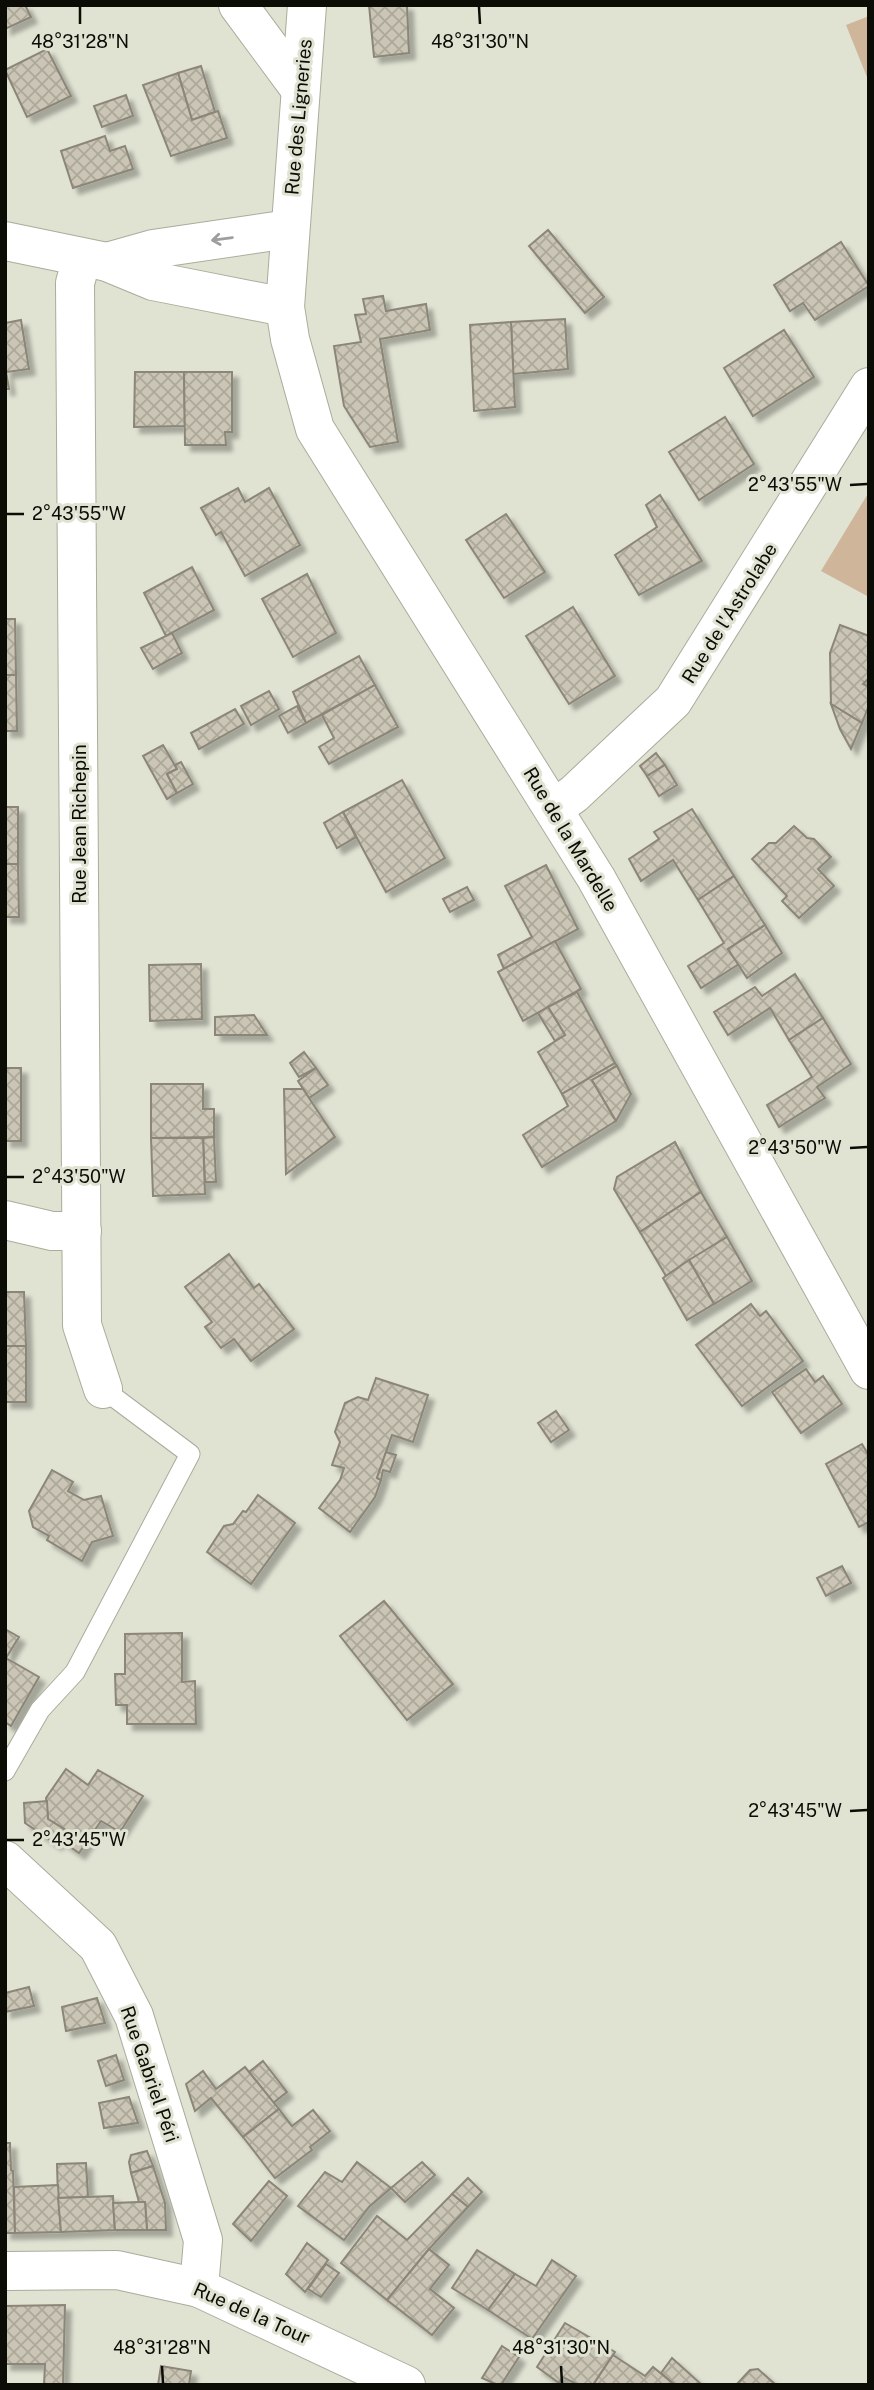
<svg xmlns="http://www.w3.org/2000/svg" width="874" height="2390" font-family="'Public Sans',sans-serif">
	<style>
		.grass { fill: #cfb59a }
		.building { fill: url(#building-cross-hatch); stroke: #8b8678; stroke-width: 2; filter: url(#shadow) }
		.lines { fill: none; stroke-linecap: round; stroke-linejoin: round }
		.service-casing { stroke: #aaac9c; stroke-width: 21 }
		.minor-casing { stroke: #aaac9c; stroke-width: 40 }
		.tertiary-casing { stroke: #aaac9c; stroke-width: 40 }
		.service { stroke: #fff; stroke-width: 19 }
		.minor { stroke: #fff; stroke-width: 38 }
		.tertiary { stroke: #fff; stroke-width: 38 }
		.oneway { stroke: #9e9e9c }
		.ticks { fill: none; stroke: #0c0c07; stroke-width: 2.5 }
		.labels { text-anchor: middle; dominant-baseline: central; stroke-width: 6; stroke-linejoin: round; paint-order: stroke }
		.street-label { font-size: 19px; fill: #0c0c07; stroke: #e0e2d2 }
		.ticks-label { font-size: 18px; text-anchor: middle; fill: #0c0c07; stroke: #e0e2d2; stroke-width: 6; stroke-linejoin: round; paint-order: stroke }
	</style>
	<defs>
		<pattern id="building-cross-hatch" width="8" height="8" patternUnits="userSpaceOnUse" patternTransform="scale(1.75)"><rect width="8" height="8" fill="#cac5b5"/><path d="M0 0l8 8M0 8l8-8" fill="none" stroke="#aca89a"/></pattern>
		<filter id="shadow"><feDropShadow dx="6" dy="6" stdDeviation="2" flood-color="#0004"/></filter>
	</defs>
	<rect width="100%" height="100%" fill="#e0e2d2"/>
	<g class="grass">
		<path d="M869,16V82L846,25Z"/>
		<path d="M869,492V597L821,571Z"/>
	</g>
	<g class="building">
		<path d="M5,5H25L31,17L5,29Z"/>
		<path d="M369,5H407L409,53L374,57Z"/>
		<path d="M47,49L71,96L27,117L5,70Z"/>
		<path d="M201,66L215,112L192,120L178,73Z"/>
		<path d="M178,73L192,120L218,111L227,138L171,156L143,85Z"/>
		<path d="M126,95L133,116L102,127L94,106Z"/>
		<path d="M105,136L110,151L125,146L133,169L73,188L61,151Z"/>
		<path d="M548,230L604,297L585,313L529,246Z"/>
		<path d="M841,242L869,286L815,320L803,303L790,311L774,285Z"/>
		<path d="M383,296L386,311L426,304L430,330L380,339L398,442L370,447L344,406L334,346L361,342L355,315L366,314L363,299Z"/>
		<path d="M565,319L568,369L513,374L511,322Z"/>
		<path d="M21,320L29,369L6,372L9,389H5V323Z"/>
		<path d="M511,322L515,407L474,411L470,325Z"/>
		<path d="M784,330L814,377L753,416L724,368Z"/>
		<path d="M135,372H184L185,426L134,427Z"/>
		<path d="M184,372H232V432H225L226,445H185Z"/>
		<path d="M725,417L754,464L699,500L669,452Z"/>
		<path d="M238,488L245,502L269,488L300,545L245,576L221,532L216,535L201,508Z"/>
		<path d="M660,495L702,561L639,595L615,555L657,527L646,505Z"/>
		<path d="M506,514L545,572L504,598L466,540Z"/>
		<path d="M192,567L214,610L166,636L144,593Z"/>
		<path d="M307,574L336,633L293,657L262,599Z"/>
		<path d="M573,607L615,676L569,704L526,636Z"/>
		<path d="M5,619H15L16,675H5Z"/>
		<path d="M840,625L869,636V678L863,684L869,687V705L862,723L831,704L830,653Z"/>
		<path d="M172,633L182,653L153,669L141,648Z"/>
		<path d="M359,656L375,685L306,723L293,692Z"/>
		<path d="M5,675H16L17,731H5Z"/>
		<path d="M375,685L398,727L329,764L319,747L334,738L322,715Z"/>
		<path d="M269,691L279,709L251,725L241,706Z"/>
		<path d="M831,704L862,723L851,749L840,729Z"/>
		<path d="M297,706L306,723L288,733L279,716Z"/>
		<path d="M235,709L244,724L199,749L191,733Z"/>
		<path d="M163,745L177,769L167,774L177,793L167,799L143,756Z"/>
		<path d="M656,753L665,765L647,776L640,766Z"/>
		<path d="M181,762L193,784L177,793L167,774L177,769L175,765Z"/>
		<path d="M665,765L677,785L659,796L647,776Z"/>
		<path d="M402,780L445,858L386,892L343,812Z"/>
		<rect x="5" y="807" width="13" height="57"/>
		<path d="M692,809L734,876L698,900L673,860L641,881L629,859L659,839L654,832Z"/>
		<path d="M343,812L356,837L337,848L324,823Z"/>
		<path d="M794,826L807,838L814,839L831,857L818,869L834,886L799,918L782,901L787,896L752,859L769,843H776Z"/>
		<path d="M5,864H18L19,917H5Z"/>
		<path d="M546,865L578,929L504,969L498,955L532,937L505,886Z"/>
		<path d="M734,876L765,925L728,949L739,964L701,988L688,966L724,943L698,900Z"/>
		<path d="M467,887L474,900L450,912L443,899Z"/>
		<path d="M765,925L782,953L747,978L728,949Z"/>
		<path d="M555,941L581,989L523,1021L498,972Z"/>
		<path d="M201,964L202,1019L150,1021L149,965Z"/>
		<path d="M795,974L823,1018L789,1040L770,1008L728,1035L714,1012L755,987L762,996Z"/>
		<path d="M577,992L615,1063L562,1094L538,1052L565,1035L548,1007Z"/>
		<path d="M548,1007L565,1035L555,1041L538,1013Z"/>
		<path d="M254,1015L267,1035H215V1017Z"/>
		<path d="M823,1018L851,1064L817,1087L825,1098L779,1127L767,1105L812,1077L789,1040Z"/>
		<path d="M304,1052L316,1068L299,1077L290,1063Z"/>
		<path d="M615,1063L617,1066L592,1080L616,1121L542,1167L523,1135L568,1106L562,1094Z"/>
		<path d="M617,1066L631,1094L616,1121L592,1080Z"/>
		<rect x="5" y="1068" width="16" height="73"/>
		<path d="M316,1068L328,1085L309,1098L298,1081Z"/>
		<path d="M151,1084H203V1109H214V1137L151,1138Z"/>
		<path d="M284,1089H303L335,1137L286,1174Z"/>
		<path d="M214,1137L216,1182H205L203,1138Z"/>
		<path d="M151,1138H203L205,1194L153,1196Z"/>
		<path d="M675,1142L701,1192L640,1232L614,1189L617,1177Z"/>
		<path d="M701,1192L727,1237L666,1276L640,1232Z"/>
		<path d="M727,1237L752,1281L714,1304L689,1260Z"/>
		<path d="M229,1254L254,1288L259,1284L294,1329L251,1361L234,1339L221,1348L205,1327L212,1322L185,1287Z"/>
		<path d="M689,1260L714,1304L687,1320L663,1278Z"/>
		<path d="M5,1292H24L26,1346H5Z"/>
		<path d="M751,1304L760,1316L766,1311L803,1361L742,1406L696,1345Z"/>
		<rect x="5" y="1346" width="21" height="56"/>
		<path d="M806,1369L815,1382L823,1376L842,1404L801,1433L772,1392Z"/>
		<path d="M376,1378L428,1395L413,1442L392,1435L377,1478L381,1480L375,1497L350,1532L319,1508L340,1480L344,1468L332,1465L340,1442L335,1432L345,1403L358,1397L368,1400Z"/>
		<path d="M556,1411L569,1430L551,1442L538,1423Z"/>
		<path d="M862,1444L869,1456V1522L859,1527L826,1464Z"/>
		<path d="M386,1452L396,1455L390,1472L383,1470L381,1480L377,1478Z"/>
		<path d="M52,1470L73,1482L68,1491L84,1500L101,1496L113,1536L92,1542L82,1561L47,1540L49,1536L33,1527L29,1511Z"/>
		<path d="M258,1495L295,1523L251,1584L207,1552L224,1526L233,1524L243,1511L246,1512Z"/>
		<path d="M842,1566L851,1583L826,1596L817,1578Z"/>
		<path d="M384,1601L453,1684L407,1720L340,1636Z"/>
		<path d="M5,1629L19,1637L6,1658L39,1677L11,1726L5,1722Z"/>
		<path d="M182,1633V1682L195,1681L196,1724H127V1705H116L115,1674H125V1634Z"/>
		<path d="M66,1769L88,1785L98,1770L143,1796L120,1832L101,1821L79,1853L59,1839L64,1829L48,1819L46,1798Z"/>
		<path d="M47,1801L48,1819L64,1829L56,1844L25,1823L24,1803Z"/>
		<path d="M29,1987L34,2006L5,2012V1993Z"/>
		<path d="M97,1998L105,2023L66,2031L62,2007Z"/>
		<path d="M116,2055L124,2080L106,2086L98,2061Z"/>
		<path d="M263,2061L287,2092L273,2103L249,2072Z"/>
		<path d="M245,2067L279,2109L243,2137L211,2098L195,2111L186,2084L203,2071L216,2089Z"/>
		<path d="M129,2097L138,2123L104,2128L99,2103Z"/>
		<path d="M279,2109L292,2126L313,2110L330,2131L310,2147L312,2150L275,2178L243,2137Z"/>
		<path d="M5,2143H10L11,2170L13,2171L15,2233H5Z"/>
		<path d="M147,2151L153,2166L131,2173L129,2162L131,2155Z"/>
		<path d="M357,2162L391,2188L369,2207L344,2240L298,2206L325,2172L342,2182Z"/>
		<path d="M422,2162L435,2175L405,2202L391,2188Z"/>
		<path d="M86,2163L88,2197L58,2198L57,2164Z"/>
		<path d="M153,2166L165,2203L166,2230H147L145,2202H139L131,2173Z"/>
		<path d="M468,2178L482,2192L468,2207L452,2194Z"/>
		<path d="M269,2181L287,2196L251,2241L233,2224Z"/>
		<path d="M58,2185L61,2232L15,2233L14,2187Z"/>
		<path d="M452,2194L468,2207L429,2249L387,2300L341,2263L377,2216L407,2240Z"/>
		<path d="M113,2196L115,2230L61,2232L58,2198Z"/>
		<path d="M139,2202H145L147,2230H115L113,2203Z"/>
		<path d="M307,2243L328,2260L305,2292L286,2274Z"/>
		<path d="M429,2249L449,2265L430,2289L454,2308L432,2335L387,2300Z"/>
		<path d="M477,2250L515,2274L488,2310L452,2288Z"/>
		<path d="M552,2260L576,2276L532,2339L488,2310L515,2274L536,2286Z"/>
		<path d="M326,2264L339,2273L321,2297L308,2289Z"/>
		<path d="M65,2305L63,2385H44L45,2364H5V2306Z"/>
		<path d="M565,2323L615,2352L593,2385H578L563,2377L559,2383L537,2367Z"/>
		<path d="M502,2346L519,2357L501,2385H498L482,2378Z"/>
		<path d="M613,2355L645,2376L653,2367L675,2385H593Z"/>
		<path d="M672,2358L702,2385H675L661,2373Z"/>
		<path d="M161,2366L191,2371L189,2385H158Z"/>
		<path d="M758,2369L776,2385H736L750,2370Z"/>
	</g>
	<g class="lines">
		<defs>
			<path id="service" d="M5,1771L40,1710L75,1672L190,1454L103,1389"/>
			<g id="minor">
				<path d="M238,5L300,89"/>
				<path d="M307,5L285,307L290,339L315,429L596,878L869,1370"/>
				<path d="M5,241L107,262L153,281L285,307"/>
				<path d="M82,258L75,283L82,1325L103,1389"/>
				<path d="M107,262L153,249L289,229"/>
				<path d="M554,808L574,794L673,701L869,387"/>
				<path d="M5,1220L52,1231H82"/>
				<path d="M5,1860L98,1946L134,2016L203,2240L199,2288"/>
			</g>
			<path id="tertiary" d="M5,2271L117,2270L199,2288L406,2385"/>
		</defs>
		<use href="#service" class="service-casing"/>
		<use href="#minor" class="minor-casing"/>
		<use href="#tertiary" class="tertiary-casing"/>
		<use href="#service" class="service"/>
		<use href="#minor" class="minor"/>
		<use href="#tertiary" class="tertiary"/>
	</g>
	<defs><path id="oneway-shaft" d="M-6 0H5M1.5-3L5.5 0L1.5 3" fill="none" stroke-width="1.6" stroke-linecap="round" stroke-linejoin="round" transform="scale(1.75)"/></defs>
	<use class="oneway" href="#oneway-shaft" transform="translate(222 239) rotate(172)"/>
	<path class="ticks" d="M80,7V24M479,7L480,24M850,485L867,484M7,514H24M850,1148L867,1147M7,1177H24M850,1811L867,1810M7,1840H24M162,2366L163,2383M561,2366L562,2383"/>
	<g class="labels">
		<g class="street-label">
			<text transform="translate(298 117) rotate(-85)">Rue des Ligneries</text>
			<text transform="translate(729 613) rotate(-58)">Rue de l'Astrolabe</text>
			<text transform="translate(79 824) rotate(-90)">Rue Jean Richepin</text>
			<text transform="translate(571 839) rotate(59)">Rue de la Mardelle</text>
			<text transform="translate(150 2074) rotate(71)">Rue Gabriel Péri</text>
			<text transform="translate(252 2313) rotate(24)">Rue de la Tour</text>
		</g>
	</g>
	<g class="ticks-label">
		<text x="80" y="48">48°31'28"N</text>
		<text x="480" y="48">48°31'30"N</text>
		<text x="795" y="491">2°43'55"W</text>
		<text x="79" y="520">2°43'55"W</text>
		<text x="795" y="1154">2°43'50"W</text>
		<text x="79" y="1183">2°43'50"W</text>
		<text x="795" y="1817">2°43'45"W</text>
		<text x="79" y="1846">2°43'45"W</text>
		<text x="162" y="2354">48°31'28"N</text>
		<text x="561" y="2354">48°31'30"N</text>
	</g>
	<rect width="874" height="2390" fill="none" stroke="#0c0c07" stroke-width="14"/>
</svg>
